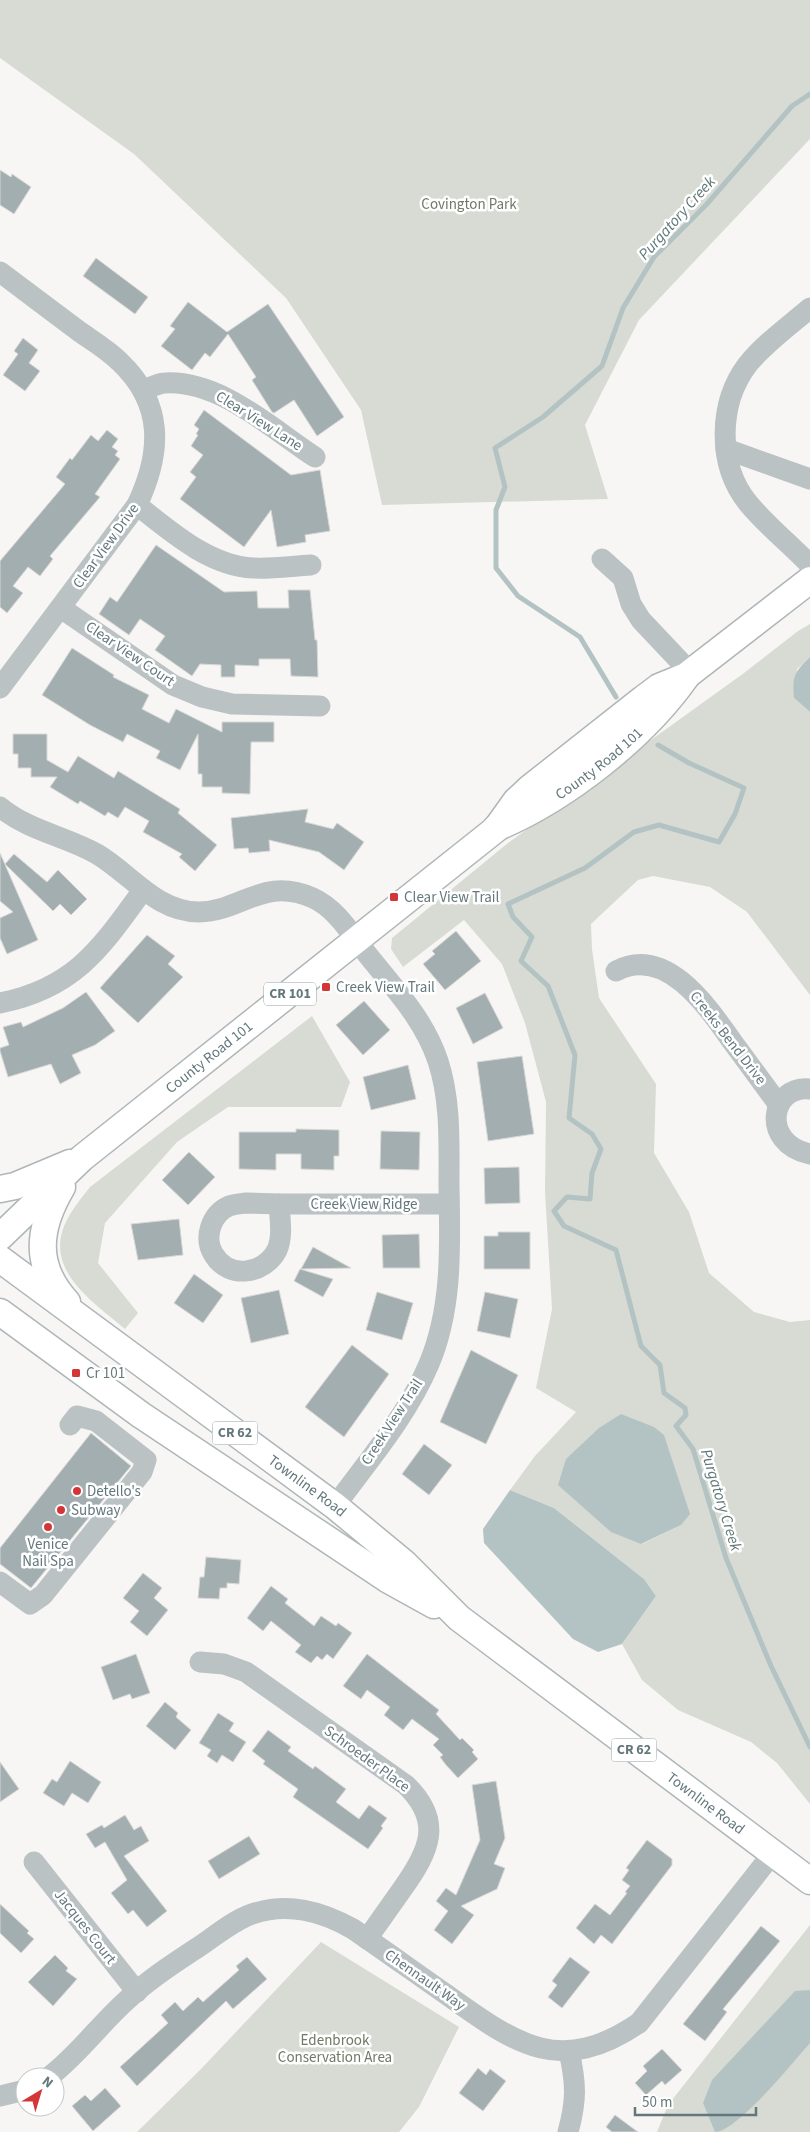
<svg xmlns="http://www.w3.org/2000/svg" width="810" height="2132" font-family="'Source Sans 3',sans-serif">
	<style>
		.green { fill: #d8dbd3; fill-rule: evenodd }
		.water { fill: #b3c3c3 }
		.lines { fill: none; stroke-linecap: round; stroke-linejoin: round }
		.stream { stroke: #b3c3c3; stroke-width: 5 }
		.building { fill: #a3aeb0; stroke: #d8d8d6 }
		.major-casing { stroke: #afb6b8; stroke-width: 29 }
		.minor { stroke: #bbc2c3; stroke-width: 21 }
		.major { stroke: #fff; stroke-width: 26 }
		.poi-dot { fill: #d43638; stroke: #fff; stroke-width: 2 }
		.labels { text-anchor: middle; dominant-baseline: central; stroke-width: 5; stroke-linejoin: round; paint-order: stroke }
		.shield { fill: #fff; stroke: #92a0a3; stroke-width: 1 }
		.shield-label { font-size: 14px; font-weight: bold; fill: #64787c }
		.park-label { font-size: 15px; fill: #6f7a66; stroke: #fff }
		.street-label { font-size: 15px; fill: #64787c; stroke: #fff }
		.poi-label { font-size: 15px; fill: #64787c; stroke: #fff; text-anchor: start }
		.water-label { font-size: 16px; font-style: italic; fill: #5f7778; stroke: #fff }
	</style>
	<rect width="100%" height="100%" fill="#f7f6f4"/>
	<g class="green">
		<path d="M0,0H810V139L639,320L585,425L608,499L382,505L361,410L286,298L134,154L0,58Z"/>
		<path d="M810,624V657L797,669L794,698L810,712V995L747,912L710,887L653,876L638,880L591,924L592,949L599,998L656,1084L654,1153L689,1212L709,1273L754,1312L790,1322L810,1320V1804L777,1763L751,1742L678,1710L642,1680L622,1644L656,1596L644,1579L554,1508L510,1490L535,1456L576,1412L536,1388L552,1309L545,1192L546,1102L525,1023L502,964L464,920L403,967L391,949L392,938L508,843L744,673L798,631ZM654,1427L681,1525L642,1544Z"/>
		<path d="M312,1016L350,1082L341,1107H228L177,1142L105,1223L98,1263L138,1313L125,1329C97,1305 50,1275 62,1232C67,1215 79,1201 90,1187Z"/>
		<path d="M810,1925V2132H657L668,2105Z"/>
		<path d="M321,1942L459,2027L419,2107L399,2132H137L201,2069Z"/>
	</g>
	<g class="water">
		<path d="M810,657V712L794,698C792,677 794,672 810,657Z"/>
		<path d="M621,1414L654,1427L664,1435L690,1514L681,1525L641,1544L611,1532L558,1485L566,1459L599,1428Z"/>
		<path d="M510,1490L554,1508L644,1579L656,1596L622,1644L598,1652L573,1639L484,1543L483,1529Z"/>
		<path d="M810,1990V2043C794,2061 737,2132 715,2132L703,2103L712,2080L795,1991Z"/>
	</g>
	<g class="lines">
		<g class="stream">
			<path d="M616,697L580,637L518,596L496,568V510L505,487L495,448L543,417L602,366L623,308L654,257L706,205L792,106L810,94"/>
			<path d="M658,745L689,763L744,788L735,814L719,842L659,825L634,832L585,868L508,904L513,917L532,937L521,961L548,986L575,1055L569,1118L592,1134L601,1149L592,1173L590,1199L567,1197L554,1211L564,1226L616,1250L641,1346L660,1365L664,1393L685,1408L686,1415L676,1426L693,1449L726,1558L771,1666L810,1747"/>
		</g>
	</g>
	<g class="building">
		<path d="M0,170L11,177L12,174L31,187L14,214L0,205Z"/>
		<path d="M96,258L148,297L135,314L83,276Z"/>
		<path d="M188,302L227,332L268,304L344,417L317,436L294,400L274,413L272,412L252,380L256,377L228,334L210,357L205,353L192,370L161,346L175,329L170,326Z"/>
		<path d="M23,338L38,350L29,363L40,371L25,391L3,375L18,354L14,351Z"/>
		<path d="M204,410L291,475L320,470L330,531L305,535L306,542L277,547L271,510L244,547L180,499L196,477L190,472L203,455L191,446L198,435L196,434L199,429L194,425Z"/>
		<path d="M107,430L118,439L112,447L118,451L115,455L120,459L95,494L100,497L50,556L53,559L40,576L28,567L13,586L23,593L7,613L0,607V561L65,484L56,477L70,458L72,460L91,435L98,441Z"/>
		<path d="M156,545L224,592L257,591L258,608H289L288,590H310L315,640H317L318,677L291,676L290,659H259V666L235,665V677H221V665L200,664L192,676L155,650L165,636L140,619L129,635L99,614L110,597L117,602Z"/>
		<path d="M72,648L114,675L113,677L149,695L142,709L169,723L176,709L222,732V722H274V742H251L250,794L222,793V787H202V774H198V734L180,770L156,758L160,751L127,734L123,742L90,725L42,695Z"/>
		<path d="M13,734H47V760L68,772L78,756L114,778L118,771L180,809L178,813L217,845L195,871L179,857L182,854L143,832L149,821L125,807L118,818L108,812L105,816L80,801L78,804L50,787L57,777H31V768H18V754H13Z"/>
		<path d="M308,809L305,822L333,829L337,823L364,842L344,870L319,852L269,840L270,851L249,853L248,848L234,849L231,818Z"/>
		<path d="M0,853L38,940L7,954L0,938V918L13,912L0,901Z"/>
		<path d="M14,854L47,882L58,870L87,899L71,915L60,904L53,911L5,864Z"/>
		<path d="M456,931L481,961L445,990L423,964L435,954L432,951Z"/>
		<path d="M147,935L175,956L168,964L183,977L138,1023L100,988Z"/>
		<path d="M86,992L115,1031L95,1045L72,1055L81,1073L60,1084L51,1064L8,1077L0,1051V1048L9,1045L3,1027L21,1022L23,1027L63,1008Z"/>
		<path d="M485,993L503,1028L473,1044L456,1008Z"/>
		<path d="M364,1001L390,1030L363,1055L336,1025Z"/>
		<path d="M522,1056L534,1134L488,1141L477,1062Z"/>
		<path d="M408,1065L416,1099L371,1110L363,1077Z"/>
		<path d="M296,1129L339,1130V1156H334V1170L301,1169V1154H276V1170L239,1169V1132H296Z"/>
		<path d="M381,1131L420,1132L419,1170L380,1169Z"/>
		<path d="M189,1152L215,1177L188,1205L162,1180Z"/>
		<path d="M519,1167L520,1203L485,1204L484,1168Z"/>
		<path d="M179,1219L183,1255L138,1260L131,1224Z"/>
		<path d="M498,1232H530V1269H484V1236H498Z"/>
		<path d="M419,1234L420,1268H383L382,1235Z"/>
		<path d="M313,1247L351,1268L301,1269Z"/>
		<path d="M300,1269L333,1279L323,1297L294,1281Z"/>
		<path d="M194,1274L223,1295L203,1323L174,1303Z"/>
		<path d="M279,1290L289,1334L251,1343L241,1298Z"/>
		<path d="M377,1292L413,1303L402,1340L366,1330Z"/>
		<path d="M485,1292L518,1299L510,1338L477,1331Z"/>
		<path d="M352,1345L389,1374L344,1437L305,1407Z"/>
		<path d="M471,1350L518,1375L486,1444L440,1422Z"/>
		<path d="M91,1433L131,1466L31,1588L0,1564V1548Z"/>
		<path d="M424,1444L452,1465L429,1495L402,1474Z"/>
		<path d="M206,1557L241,1560L239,1584L227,1583V1588H220L219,1599L198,1598L200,1577H204Z"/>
		<path d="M143,1573L162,1588L154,1598L168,1610L147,1636L130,1622L139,1611L123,1598Z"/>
		<path d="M271,1586L288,1599L285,1603L314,1626L321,1616L336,1626L338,1623L352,1633L333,1659L327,1654L322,1660L317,1656L311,1663L295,1652L301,1645L271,1621L263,1631L247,1618Z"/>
		<path d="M136,1654L150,1693L132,1699L130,1694L113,1700L101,1667Z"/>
		<path d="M367,1654L439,1710L436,1714L460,1740L462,1738L474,1750L472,1752L478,1759L458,1778L446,1765L440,1757L443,1755L433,1745L439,1739L412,1719L403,1730L384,1715L390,1707L367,1690L361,1699L343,1686Z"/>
		<path d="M165,1702L178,1713L176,1717L191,1730L175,1750L146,1726Z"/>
		<path d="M218,1713L234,1723L229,1731L246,1742L233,1762L222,1755L217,1763L207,1756L211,1750L199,1743Z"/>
		<path d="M268,1730L291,1747L288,1751L313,1769L315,1766L346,1789L336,1802L359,1819L369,1805L387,1818L381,1826L383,1828L368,1849L293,1797L298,1789L263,1764L265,1761L252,1751Z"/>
		<path d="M70,1761L101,1782L88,1803L72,1793L64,1806L43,1793L52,1779L57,1782Z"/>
		<path d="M0,1762L19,1789L0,1802Z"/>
		<path d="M496,1781L505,1838L494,1864L505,1868L497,1889L461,1906L474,1915L452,1944L434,1930L448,1911L436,1901L446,1888L456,1895L480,1840L472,1785Z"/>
		<path d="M125,1815L134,1830L141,1826L149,1841L124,1856L167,1911L147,1927L133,1910L128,1914L111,1893L127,1880L105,1842L95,1848L86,1834L102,1825L104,1828Z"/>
		<path d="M249,1836L260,1854L219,1879L208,1861Z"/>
		<path d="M647,1840L672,1859V1865L612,1944L601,1935L594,1944L576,1928L595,1904L610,1915L627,1893L625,1892L630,1886L622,1880L629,1870L626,1868Z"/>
		<path d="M0,1904L29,1931L27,1933L34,1939L21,1953L0,1933Z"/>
		<path d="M761,1926L780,1941L723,2009L727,2012L705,2041L683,2024Z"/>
		<path d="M55,1955L68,1968L66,1971L77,1979L53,2006L28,1982Z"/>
		<path d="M247,1957L267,1979L233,2009L226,2001L137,2086L120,2067L168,2023L161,2015L175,2002L183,2011L198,1997L203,2002L239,1970L236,1966Z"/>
		<path d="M570,1957L590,1972L562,2008L548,1997L557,1985L552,1981Z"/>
		<path d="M662,2049L682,2070L665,2085L662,2081L646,2095L635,2083L647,2071L643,2066Z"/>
		<path d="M478,2068L486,2075L490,2069L506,2081L483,2111L459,2093Z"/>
		<path d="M105,2088L121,2106L93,2131L72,2106L85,2095L91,2101Z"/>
		<path d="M615,2115L638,2132H612L606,2127Z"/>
	</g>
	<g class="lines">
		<defs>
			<g id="major">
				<path id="s1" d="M496,828C565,799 643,738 686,677"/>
				<path d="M62,1187C38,1228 33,1265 67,1302"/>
				<path d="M0,1189L15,1186L70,1163"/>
				<path id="s2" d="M0,1237L82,1158L496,829L516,801L530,788L643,699L659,687L686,676L810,580"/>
				<path id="s3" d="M0,1259L335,1506L404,1563L459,1618L810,1881"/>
				<path d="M0,1312L141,1415L387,1579L434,1605"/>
			</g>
		</defs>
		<use href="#major" class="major-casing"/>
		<g class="minor">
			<path d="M0,272C27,292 53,312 80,332C93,341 108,350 120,362C164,404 162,452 137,505L0,688"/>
			<path d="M810,308C789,326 765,343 748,364C718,403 717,465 748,503C766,525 790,544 810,565"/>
			<path d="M144,390C150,388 158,383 165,383C220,380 272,429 315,457"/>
			<path d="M726,449L810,479"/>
			<path d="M137,505C170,531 209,566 253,568C272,569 292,566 311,565"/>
			<path d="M602,559L623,578L631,604L641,620L691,673"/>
			<path d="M61,608L173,685L202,697L232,704L320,706"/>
			<path d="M0,807C29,831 65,836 97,854C131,874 156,912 199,912C243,911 263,876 313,898C337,909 351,934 367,954C394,988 424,1019 438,1061C451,1101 449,1143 449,1185C450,1245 453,1307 429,1364C407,1416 368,1461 335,1506"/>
			<path d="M616,971C667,944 709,1009 734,1044C749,1064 764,1085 779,1105"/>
			<path d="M0,1003C75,988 101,948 143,890"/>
			<path d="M810,1089C770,1085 760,1143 810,1154"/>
			<path d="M245,1203L279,1204C280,1219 283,1237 277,1250C265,1274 229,1280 214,1255C203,1238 211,1214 229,1206C234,1204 240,1204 245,1203Z"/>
			<path d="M279,1204H449"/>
			<path d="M0,1582L30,1604L43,1595L142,1472L146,1460L96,1421L77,1416L70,1425"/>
			<path d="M200,1662L224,1664L246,1672L406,1785C443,1821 430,1850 403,1888C391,1905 379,1922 367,1939"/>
			<path d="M34,1862L137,1992"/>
			<path d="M49,2077C78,2055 100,2024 127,2000C148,1980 173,1964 197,1948C214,1937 232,1921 252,1914C288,1902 321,1911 353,1929C385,1951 417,1974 450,1997C517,2045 561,2076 639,2023L773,1853"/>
			<path d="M0,2096L25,2090"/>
			<path d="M568,2132C577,2099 576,2083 569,2051"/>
		</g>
		<use href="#major" class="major"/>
	</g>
	<g class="poi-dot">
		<rect x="389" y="892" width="10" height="10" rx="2.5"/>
		<rect x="321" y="982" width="10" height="10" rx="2.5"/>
		<rect x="71" y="1368" width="10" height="10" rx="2.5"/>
		<circle cx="77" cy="1491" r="5"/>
		<circle cx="61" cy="1510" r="5"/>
		<circle cx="48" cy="1527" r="5"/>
	</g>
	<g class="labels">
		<g class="shield">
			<rect x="264" y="982.5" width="52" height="23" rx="4"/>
			<rect x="212.5" y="1421.5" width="45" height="23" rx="4"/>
			<rect x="611.5" y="1738.5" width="45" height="23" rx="4"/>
		</g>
		<g class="shield-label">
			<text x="290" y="994">CR 101</text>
			<text x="235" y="1433">CR 62</text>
			<text x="634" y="1750">CR 62</text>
		</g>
		<g class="park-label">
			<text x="469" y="204">Covington Park</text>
			<text x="335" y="2040">Edenbrook<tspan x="335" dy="17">Conservation Area</tspan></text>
		</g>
		<g class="street-label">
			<text transform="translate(259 421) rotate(32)">Clear View Lane</text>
			<text transform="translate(106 546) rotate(-54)">Clear View Drive</text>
			<text transform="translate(130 654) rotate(34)">Clear View Court</text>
			<text stroke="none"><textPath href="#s1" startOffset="122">County Road 101</textPath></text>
			<text transform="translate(728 1038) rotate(52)">Creeks Bend Drive</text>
			<text stroke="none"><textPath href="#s2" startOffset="276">County Road 101</textPath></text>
			<text x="364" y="1204">Creek View Ridge</text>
			<text transform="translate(392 1422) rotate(-57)">Creek View Trail</text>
			<text stroke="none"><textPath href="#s3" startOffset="382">Townline Road</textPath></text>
			<text transform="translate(367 1759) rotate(36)">Schroeder Place</text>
			<text stroke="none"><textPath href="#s3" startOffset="892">Townline Road</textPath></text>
			<text transform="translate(85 1927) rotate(52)">Jacques Court</text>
			<text transform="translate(425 1980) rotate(35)">Chennault Way</text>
		</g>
		<g class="poi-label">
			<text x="404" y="897">Clear View Trail</text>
			<text x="336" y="987">Creek View Trail</text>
			<text x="86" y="1373">Cr 101</text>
			<text x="87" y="1491">Detello's</text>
			<text x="71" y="1510">Subway</text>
			<text x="48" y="1544" text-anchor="middle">Venice<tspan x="48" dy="17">Nail Spa</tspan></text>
		</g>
		<g class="water-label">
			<text transform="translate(677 218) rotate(-48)">Purgatory Creek</text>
			<text transform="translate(721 1500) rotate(73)">Purgatory Creek</text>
		</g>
	</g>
	<g transform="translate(40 2092) rotate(38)"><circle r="24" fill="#ffffff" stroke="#c1c9cb"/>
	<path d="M0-4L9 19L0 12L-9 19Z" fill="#d43638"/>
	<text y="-8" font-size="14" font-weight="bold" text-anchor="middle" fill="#64787c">N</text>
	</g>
	<path d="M635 2107v8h121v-8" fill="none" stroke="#64787c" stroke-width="2.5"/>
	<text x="642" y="2107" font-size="15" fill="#64787c" stroke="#ffffff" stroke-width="4" paint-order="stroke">50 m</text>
</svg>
